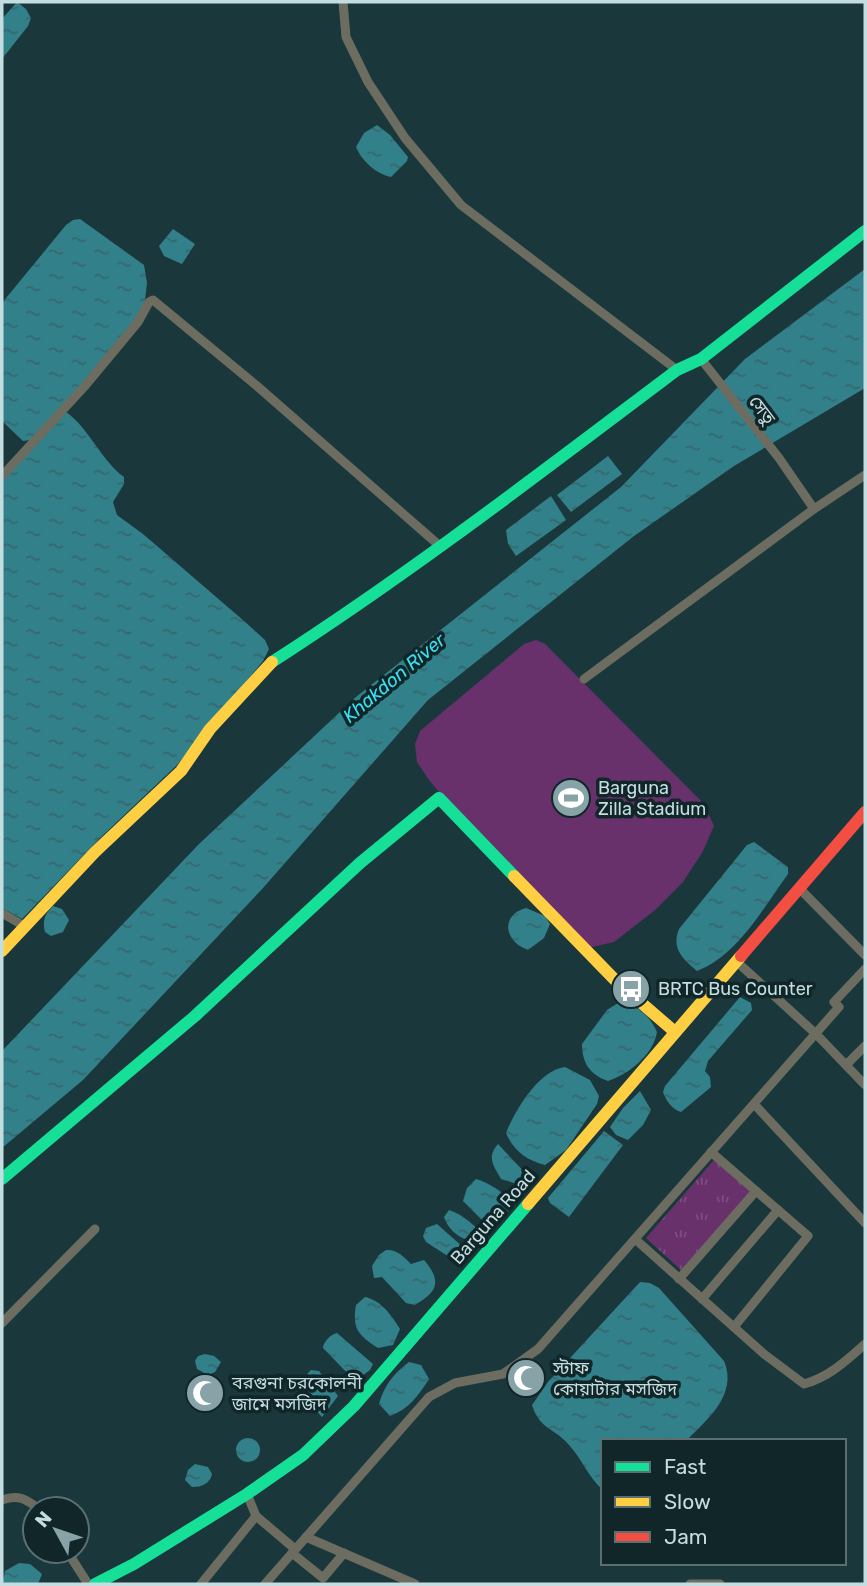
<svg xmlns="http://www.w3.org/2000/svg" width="867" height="1586" font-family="Rubik,'Noto Sans Bengali',sans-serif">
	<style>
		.grass { fill: url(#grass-tufts) }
		.green { fill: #68316c }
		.water { fill: url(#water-ripples) }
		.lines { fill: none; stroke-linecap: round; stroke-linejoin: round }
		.street { stroke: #6c6c60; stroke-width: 9 }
		.fast { stroke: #16e098; stroke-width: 12 }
		.slow { stroke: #ffcf43; stroke-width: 12 }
		.jam { stroke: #f24e42; stroke-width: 12 }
		.labels { text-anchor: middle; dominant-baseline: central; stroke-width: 7; stroke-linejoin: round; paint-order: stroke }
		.street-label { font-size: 18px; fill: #c4dde1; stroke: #112628 }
		.poi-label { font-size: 18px; fill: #c4dde1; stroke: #112628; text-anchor: start }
		.water-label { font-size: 19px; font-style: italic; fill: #39dff2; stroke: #112628 }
	</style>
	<defs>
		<pattern id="grass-tufts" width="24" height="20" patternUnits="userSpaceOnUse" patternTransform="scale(1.75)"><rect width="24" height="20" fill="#68316c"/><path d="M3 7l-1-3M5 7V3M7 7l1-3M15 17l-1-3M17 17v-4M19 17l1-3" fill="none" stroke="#7c4e81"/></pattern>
		<pattern id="water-ripples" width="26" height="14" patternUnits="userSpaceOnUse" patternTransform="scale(1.75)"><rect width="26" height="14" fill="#32808a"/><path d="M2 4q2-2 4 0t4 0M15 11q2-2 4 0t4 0" fill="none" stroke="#36676e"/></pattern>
	</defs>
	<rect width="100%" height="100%" fill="#1a383b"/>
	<path class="grass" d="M714,1160L751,1192L681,1270L646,1238Z"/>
	<path class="green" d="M536,640L545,644L704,804L714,826L702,853L683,882L655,910L614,942L588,948L482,843L429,780L417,762L415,744L420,731L524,644Z"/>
	<g class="water">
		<path d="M17,2L26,9L31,18L28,26L2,59V19Z"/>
		<path d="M377,125L390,135L408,157L407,161L391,177C376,174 362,161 356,147L364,133Z"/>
		<path d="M80,219L144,265L147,283L144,308L96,370L30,440L23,441L2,421V303L66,225L73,220Z"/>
		<path d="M173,229L195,244L182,264L164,256L159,246Z"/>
		<path d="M865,269V388L734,466L634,536L428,700L263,888L83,1080L2,1148V1051L199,844L356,697L621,487L745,359Z"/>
		<path d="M66,412C88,427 101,460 124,477V484L113,502L117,515L143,534L244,621L265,640L269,649L263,661L177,765L99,839L22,919L2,908V481Z"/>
		<path d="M608,456L622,474L571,512L557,495Z"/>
		<path d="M551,496L566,520L516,556L508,544L506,530Z"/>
		<path d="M754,842L788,867V874C763,908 738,955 697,971C683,959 671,949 679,929L747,845Z"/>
		<path d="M53,906L62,909L69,920L63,932L51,936L45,932C42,920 45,914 53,906Z"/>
		<path d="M526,908L545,916L550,924L544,938L528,950C504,942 500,915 526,908Z"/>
		<path d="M740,997L751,1003L752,1010L708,1061L705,1071L710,1077L711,1087L681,1112C672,1109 666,1101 663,1092L665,1086Z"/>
		<path d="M618,1003C636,1003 650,1016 657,1032C653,1055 629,1074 608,1081C590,1075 582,1063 582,1044L607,1010Z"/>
		<path d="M565,1067L590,1080L599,1096L597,1104L566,1150L545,1165C527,1161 513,1150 506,1133C515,1110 539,1070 565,1067Z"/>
		<path d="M640,1091L651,1110L643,1125L628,1140L616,1135L610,1127L623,1108Z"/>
		<path d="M604,1131L623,1145L569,1217L550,1203L548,1198Z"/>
		<path d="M498,1144L530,1178L517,1184L501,1179C494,1166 486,1158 498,1144Z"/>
		<path d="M476,1179C489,1183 507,1193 512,1206C504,1218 496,1219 482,1220L463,1201L467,1188Z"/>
		<path d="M449,1210C461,1214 469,1221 479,1230L477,1237L470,1241C457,1237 448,1229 444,1217Z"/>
		<path d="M437,1224L464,1248V1259L457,1262L426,1242L423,1236L426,1228Z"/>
		<path d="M386,1250C397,1249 404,1257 411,1264L424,1260C442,1281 438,1292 415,1305L406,1303L382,1277L374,1278L372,1266L379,1255Z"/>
		<path d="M640,1282L650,1283L659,1288L724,1361C738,1394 708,1419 686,1441H603V1490C588,1477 582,1459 569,1445C555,1428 540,1430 532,1405L548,1382Z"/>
		<path d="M365,1297C382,1301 391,1315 400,1329L393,1345L378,1348C358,1335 352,1329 356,1305Z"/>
		<path d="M337,1333L373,1364L370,1370L355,1381L323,1348C323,1342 331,1334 337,1333Z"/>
		<path d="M205,1354L214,1356L221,1362L215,1372L208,1375L197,1369L195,1361L198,1356Z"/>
		<path d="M409,1362L421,1365L429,1379C418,1396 409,1409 390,1416L379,1404C384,1386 393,1374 409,1362Z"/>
		<path d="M311,1370L319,1371L338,1396L322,1417L300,1393L307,1388L308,1384L305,1376Z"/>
		<circle cx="248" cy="1450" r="12"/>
		<path d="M195,1464L208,1467L212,1474C210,1484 201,1487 192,1487L185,1480L188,1470Z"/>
		<path d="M19,1563L30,1564L42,1574L38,1584H2L5,1571Z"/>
	</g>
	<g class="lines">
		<g class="street">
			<path d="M343,2L346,37L368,82L405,138L461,205L677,370"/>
			<path d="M2,476L84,387L138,322L149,302L153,300L257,386L441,547"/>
			<path d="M814,509L865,475"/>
			<path d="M584,679L814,509L779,458L701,359"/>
			<path d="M799,888L865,955"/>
			<path d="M2,913L24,926"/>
			<path d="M736,961L816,1034L865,1085"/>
			<path d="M846,1065L865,1046"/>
			<path d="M754,1104L865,1223"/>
			<path d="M711,1152L808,1236L734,1327"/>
			<path d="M635,1239L764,1354L804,1384C829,1377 846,1361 865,1344"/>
			<path d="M679,1279L756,1191"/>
			<path d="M702,1299L778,1210"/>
			<path d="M2,1323L95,1229"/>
			<path d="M2,1500C18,1494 26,1499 39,1509"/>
			<path d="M256,1516L295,1549"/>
			<path d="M306,1537L415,1584"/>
			<path d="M67,1551L88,1584"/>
			<path d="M292,1553L323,1578L344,1553"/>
			<path d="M201,1584L256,1516L247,1494"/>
			<path d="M265,1584L429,1397L455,1383L503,1374L538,1349L839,1007L834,1002L865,969"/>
			<path d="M690,1584H720"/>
		</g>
		<g class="fast">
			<path d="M272,662C412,572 544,470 677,370L701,359L865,231"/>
			<path d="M2,1179L195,1016L360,863L439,798L514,876"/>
			<path d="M95,1584L134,1564L247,1494L303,1455L354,1406L528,1204"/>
		</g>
		<g class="slow">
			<path d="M514,876L616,981L675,1032"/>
			<path d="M2,951L95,852L181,771L210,729L272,662"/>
			<path d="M528,1204L741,956"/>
		</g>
		<path class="jam" d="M741,956L865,812"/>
	</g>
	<defs>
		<symbol id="stadium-disc" viewBox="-11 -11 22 22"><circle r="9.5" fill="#88a3a7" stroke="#112628"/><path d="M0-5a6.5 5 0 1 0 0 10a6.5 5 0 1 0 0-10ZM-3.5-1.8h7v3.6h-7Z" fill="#fff"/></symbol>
		<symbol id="bus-disc" viewBox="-11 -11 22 22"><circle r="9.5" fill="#88a3a7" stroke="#112628"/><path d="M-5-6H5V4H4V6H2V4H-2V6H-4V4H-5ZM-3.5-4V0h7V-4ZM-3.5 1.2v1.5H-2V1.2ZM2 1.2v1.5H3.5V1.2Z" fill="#fff"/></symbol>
		<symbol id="mosque-disc" viewBox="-11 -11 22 22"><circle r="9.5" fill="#88a3a7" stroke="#112628"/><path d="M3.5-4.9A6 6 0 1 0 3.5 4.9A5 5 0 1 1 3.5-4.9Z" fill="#fff"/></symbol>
	</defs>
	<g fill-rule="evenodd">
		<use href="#stadium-disc" x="549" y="776" width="44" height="44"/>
		<use href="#bus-disc" x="609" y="967" width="44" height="44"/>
		<use href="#mosque-disc" x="504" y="1356" width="44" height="44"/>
		<use href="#mosque-disc" x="183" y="1371" width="44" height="44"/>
	</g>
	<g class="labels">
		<g class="street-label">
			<text transform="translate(762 410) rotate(53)">সেতু</text>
			<text transform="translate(493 1217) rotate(-49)">Barguna Road</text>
		</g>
		<g class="poi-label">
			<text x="598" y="788">Barguna<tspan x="598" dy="21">Zilla Stadium</tspan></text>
			<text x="658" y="989">BRTC Bus Counter</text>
			<text x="553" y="1368">স্টাফ<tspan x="553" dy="21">কোয়াটার মসজিদ</tspan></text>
			<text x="232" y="1383">বরগুনা চরকোলনী<tspan x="232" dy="21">জামে মসজিদ</tspan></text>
		</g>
		<g class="water-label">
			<text transform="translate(394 678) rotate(-40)">Khakdon River</text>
		</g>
	</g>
	<rect width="867" height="1586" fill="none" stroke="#c4dde1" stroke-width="7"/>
	<rect x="601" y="1439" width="245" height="126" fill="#112628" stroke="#596f72" stroke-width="2"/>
	<rect x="615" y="1462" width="35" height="10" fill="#16e098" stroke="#596f72" stroke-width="2"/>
	<text x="664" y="1474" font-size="21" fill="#c4dde1">Fast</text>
	<rect x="615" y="1497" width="35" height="10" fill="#ffcf43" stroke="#596f72" stroke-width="2"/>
	<text x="664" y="1509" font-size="21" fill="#c4dde1">Slow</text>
	<rect x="615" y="1532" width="35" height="10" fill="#f24e42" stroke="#596f72" stroke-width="2"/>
	<text x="664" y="1544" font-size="21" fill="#c4dde1">Jam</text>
	<g transform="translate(56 1530) rotate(310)"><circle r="33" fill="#112628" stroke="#596f72" stroke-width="2"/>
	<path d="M0-5L12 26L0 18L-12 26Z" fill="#88a3a7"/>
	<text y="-10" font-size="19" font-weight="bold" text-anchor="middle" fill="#c4dde1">N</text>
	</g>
</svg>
